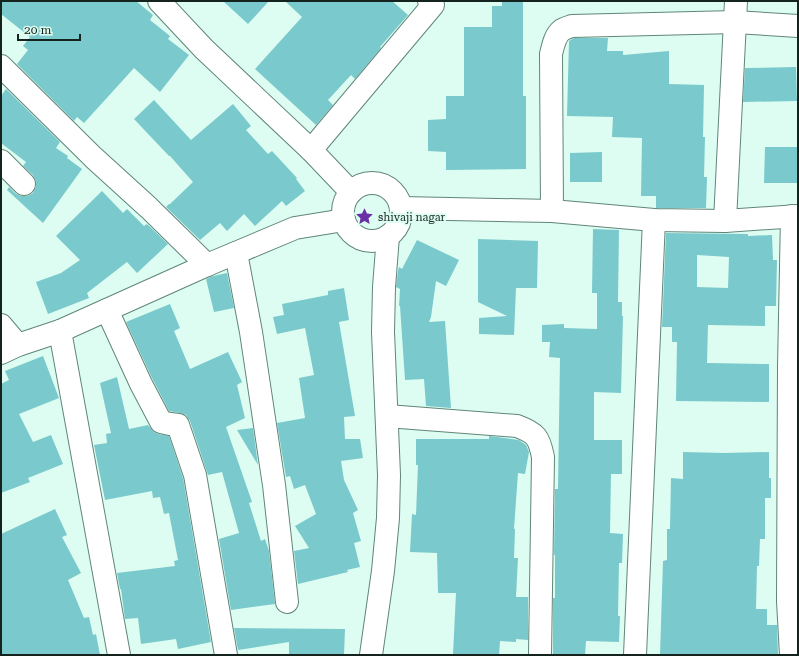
<svg xmlns="http://www.w3.org/2000/svg" width="799" height="656" font-family="'Roboto Serif',serif">
	<style>
		.building { fill: #7ac9cc; fill-rule: evenodd }
		.lines { fill: none; stroke-linecap: round; stroke-linejoin: round }
		.minor-casing { stroke: #608579; stroke-width: 24 }
		.minor { stroke: #fff; stroke-width: 22 }
		.labels { text-anchor: middle; dominant-baseline: central; stroke-width: 4; stroke-linejoin: round; paint-order: stroke }
		.poi-label { font-size: 11px; fill: #14231e; stroke: #ddfdf2; text-anchor: start }
	</style>
	<rect width="100%" height="100%" fill="#ddfdf2"/>
	<g class="building">
		<path d="M1,1H136L153,15L150,20L170,36L168,39L189,55L160,92L134,68L84,123L77,117L74,121L17,64L28,50L23,46L30,37L1,14Z"/>
		<path d="M223,1H269L248,24Z"/>
		<path d="M285,1H392L408,15L380,47L381,48L355,79L351,75L328,100L333,105L316,125L255,69L302,17Z"/>
		<path d="M502,1H523V96H526V169L446,170V152L428,151V120L446,119V96H464V27H492V6H502Z"/>
		<path d="M574,38H608L607,51H623V55L669,51V84L704,85L703,137H705L704,177H707L706,208H656V196H641L642,138L612,137L613,117L567,116L569,41Z"/>
		<path d="M796,67L797,101L743,102L745,68Z"/>
		<path d="M6,89L60,142L56,148L68,156L67,158L82,169L43,223L7,190L9,187L15,193L20,196H28L33,193L36,187V181L33,175L23,166L26,162L1,143V96Z"/>
		<path d="M154,100L191,140L233,104L251,126L246,130L268,154L272,151L297,178L296,179L305,191L286,206L282,201L255,226L244,214L227,231L220,223L200,240L166,207L169,204H170L193,182L170,156H169L134,119Z"/>
		<path d="M765,147H797V183H764Z"/>
		<path d="M602,152V182H570V153Z"/>
		<path d="M102,191L123,213L127,209L144,226L147,224L168,244L137,273L127,262L87,293L89,298L48,314L36,282L61,273L80,260L56,236Z"/>
		<path d="M593,229L619,230L618,302H622V316H623L621,393L594,392V440H622V474H611L610,533L623,534L622,563H619L618,616H620L619,642L586,641L585,655H553V598H555V555H554L555,489H558L560,358L549,357L550,342H542V325L564,324V328L597,329V293H592Z"/>
		<path d="M666,233L748,234V236L772,235L773,260H777L776,306H765V326L708,325L707,363L769,364V402L676,401L677,342H672V327H662ZM697,255L729,257L728,288L697,287Z"/>
		<path d="M478,239L538,241L537,288H516L514,335L479,334V318L507,316L478,302Z"/>
		<path d="M417,240L459,260L446,286L436,281L431,317L429,322L445,321L451,408L426,406L424,379L405,380L400,306H399L400,289L396,287L398,271L399,267L402,269Z"/>
		<path d="M227,273L234,308L214,312L206,279L213,276Z"/>
		<path d="M344,288L349,320L339,322L355,416L344,417L345,439H360L363,458L341,461L344,480L358,510L353,513L361,541L354,543L360,567L347,570L348,572L298,584L294,551L309,548L295,526L316,514L305,485L294,489L290,476L286,477L277,423L305,418L299,378L314,375L305,328L277,334L273,317L284,315L282,304L328,295V291Z"/>
		<path d="M170,304L180,328L174,331L190,369L228,352L242,382L237,385L245,418L226,427L252,502L249,503L261,541L265,539L269,551L275,604L231,610L219,539L239,533L222,472L208,475L190,421L186,415L180,413L169,411L152,378L126,322Z"/>
		<path d="M43,356L59,398L19,414L33,442L51,435L63,464L28,478L30,482L1,493V384L9,380L5,371Z"/>
		<path d="M117,377L129,429L148,425L154,432L158,434L169,436L183,478L211,642L178,649L176,639L141,644L138,618L125,619L121,589H120L117,573L175,566L174,561L178,560L169,513L164,514L160,497L153,498L152,491L105,500L94,445L107,443L106,434L111,433L100,383Z"/>
		<path d="M253,428L258,465L237,430Z"/>
		<path d="M489,436L519,440L526,445L529,452L525,474L518,473L514,529H515L514,558H518L516,597H528V640L516,639V642L500,641L499,655H453L456,593H438L437,553L410,552L412,514L416,515L418,465H416V439H489Z"/>
		<path d="M683,452L724,453L769,452V478H771V498H765V539H760L759,566H757L756,609H767V625H777L778,655H660L663,561L667,560V529H670L671,478L683,479Z"/>
		<path d="M55,509L67,535L62,537L81,573L68,580L84,618L89,617L93,635L96,634L100,655H1V534Z"/>
		<path d="M234,628L345,629L344,655H289V642L238,650Z"/>
	</g>
	<g class="lines">
		<defs>
			<g id="minor">
				<path d="M159,1L204,49L311,150L351,192"/>
				<path d="M1,66L94,158L149,208L207,265"/>
				<path d="M311,150L433,5L429,1"/>
				<path d="M1,161L24,184"/>
				<circle cx="372" cy="212" r="29"/>
				<path d="M401,208L552,211L654,220L725,221L798,216"/>
				<path d="M552,211L551,54C553,46 555,35 562,30C565,28 569,27 572,26L735,22L798,26"/>
				<path d="M725,221L736,1"/>
				<path d="M236,253L251,332L274,485L287,602"/>
				<path d="M107,310L141,384L161,422L170,424L178,425L195,475L226,655"/>
				<path d="M1,325L18,345"/>
				<path d="M60,331L119,655"/>
				<path d="M1,353L18,345L60,331L207,265L295,228L344,220"/>
				<path d="M387,416L517,426C536,433 539,437 543,457L540,655"/>
				<path d="M371,655L383,571L388,518L389,475L383,332L384,287L388,236"/>
				<path d="M635,655L654,220"/>
				<path d="M791,655L788,601L789,367L792,216"/>
			</g>
		</defs>
		<use href="#minor" class="minor-casing"/>
		<use href="#minor" class="minor"/>
	</g>
	<defs>
		<symbol id="sight-bare" viewBox="-9 -9 18 18"><path d="M0-6L1.8-2.2L6-1.7L2.9 1.2L3.7 5.4L0 3.3L-3.7 5.4L-2.9 1.2L-6-1.7L-1.8-2.2Z" fill="#6b30a6" stroke="#ddfdf2" stroke-width="2.5" paint-order="stroke"/></symbol>
	</defs>
	<g fill-rule="evenodd">
		<use href="#sight-bare" x="352" y="204" width="25" height="25"/>
	</g>
	<g class="labels">
		<g class="poi-label">
			<text x="378" y="217">shivaji nagar</text>
		</g>
	</g>
	<rect width="799" height="656" fill="none" stroke="#14231e" stroke-width="4"/>
	<path d="M18 34v6h62v-6" fill="none" stroke="#14231e" stroke-width="2"/>
	<text x="24" y="34" font-size="12" fill="#14231e" stroke="#ddfdf2" stroke-width="3" paint-order="stroke">20 m</text>
</svg>
